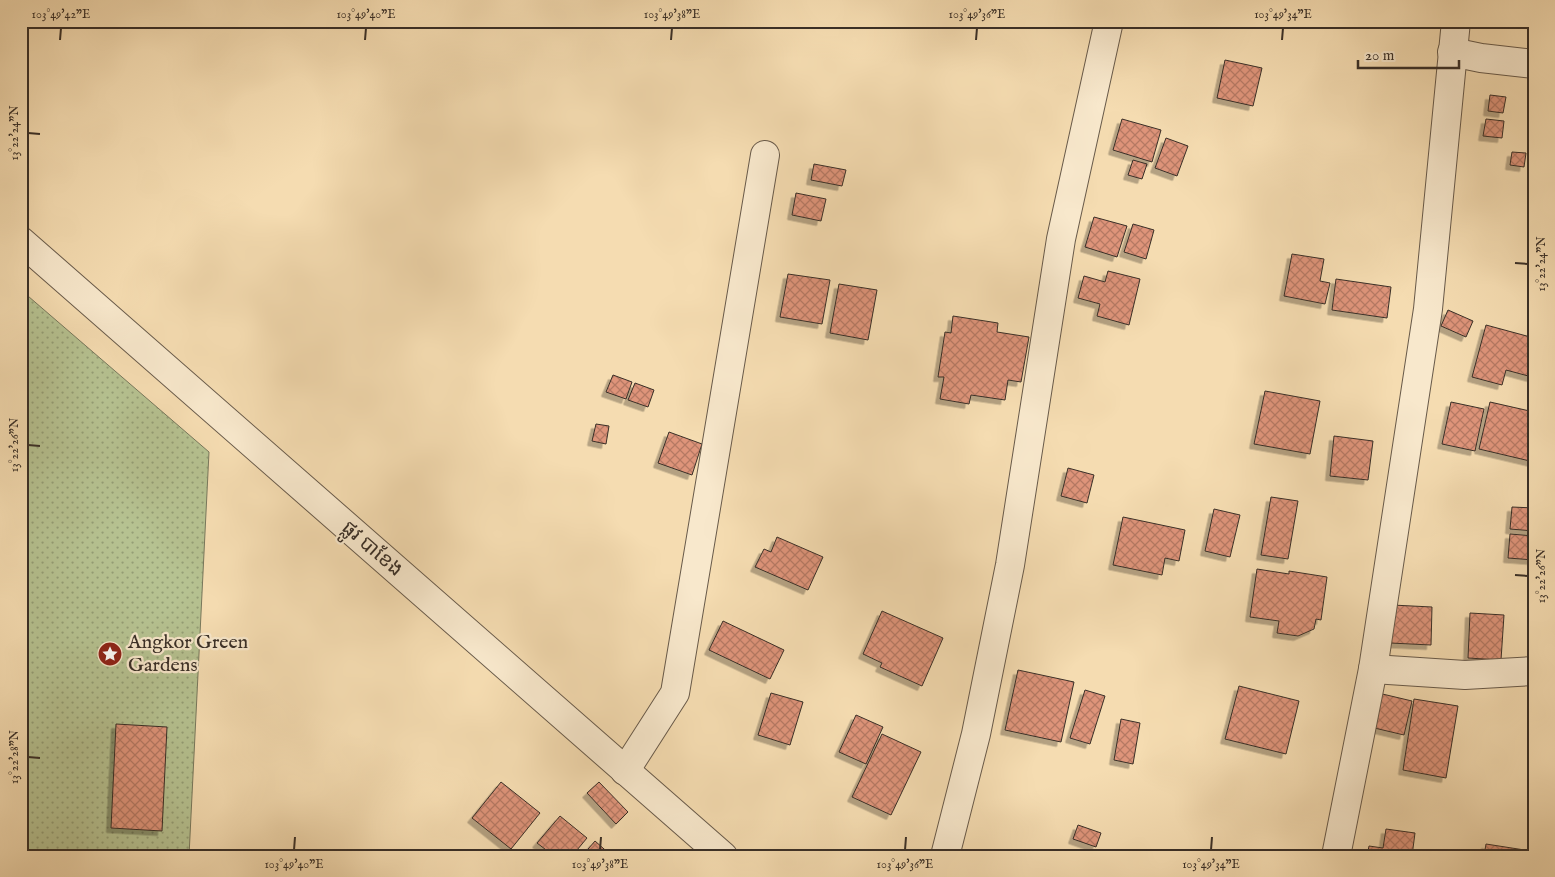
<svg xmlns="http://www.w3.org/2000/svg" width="1555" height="877" font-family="'IM FELL English','Noto Sans Khmer',serif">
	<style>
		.park { fill: url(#park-dots); stroke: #78785c }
		.building { fill: url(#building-cross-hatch); stroke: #392f27; filter: url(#shadow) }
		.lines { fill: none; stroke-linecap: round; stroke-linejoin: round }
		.minor-casing { stroke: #685a4a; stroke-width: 30 }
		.minor { stroke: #f8e8cc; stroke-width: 28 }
		.ticks { fill: none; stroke: #392f27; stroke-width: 2 }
		.labels { text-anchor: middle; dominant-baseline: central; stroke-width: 4.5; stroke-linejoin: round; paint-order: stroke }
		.street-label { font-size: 20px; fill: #392f27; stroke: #f8e8cc }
		.poi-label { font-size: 20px; fill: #392f27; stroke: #f8e8cc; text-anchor: start }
		.neatline { fill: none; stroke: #392f27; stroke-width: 2 }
		.ticks-label { font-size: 12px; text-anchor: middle; fill: #392f27 }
	</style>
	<defs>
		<pattern id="park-dots" width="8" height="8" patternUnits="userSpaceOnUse" patternTransform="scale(1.25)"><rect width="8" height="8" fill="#b6c291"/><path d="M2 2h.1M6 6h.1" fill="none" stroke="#959e76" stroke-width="1.8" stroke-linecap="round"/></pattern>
		<pattern id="building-cross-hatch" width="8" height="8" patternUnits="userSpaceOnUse" patternTransform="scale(1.25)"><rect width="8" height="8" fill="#de947a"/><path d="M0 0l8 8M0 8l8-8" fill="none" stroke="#b57964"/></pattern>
		<filter id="shadow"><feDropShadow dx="-4.5" dy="4.5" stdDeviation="0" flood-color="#0004"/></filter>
	</defs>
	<rect width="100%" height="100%" fill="#f5dcb1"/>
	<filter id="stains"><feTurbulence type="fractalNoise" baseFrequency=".004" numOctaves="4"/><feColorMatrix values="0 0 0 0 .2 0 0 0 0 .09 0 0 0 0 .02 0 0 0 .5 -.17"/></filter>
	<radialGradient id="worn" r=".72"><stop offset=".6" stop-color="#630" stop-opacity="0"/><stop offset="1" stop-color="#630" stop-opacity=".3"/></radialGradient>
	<path class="park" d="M21,290L209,452L189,856H21Z"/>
	<g class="building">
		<path d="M1225,60L1262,68L1253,106L1217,98Z"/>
		<path d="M1490,95L1506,97L1503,113L1488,111Z"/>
		<path d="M1122,119L1161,130L1152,162L1113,150Z"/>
		<path d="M1486,119L1504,121L1502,138L1483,136Z"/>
		<path d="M1166,138L1188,146L1177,176L1155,168Z"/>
		<path d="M1512,152L1526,153L1524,167L1510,165Z"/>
		<path d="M1133,160L1147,164L1142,179L1128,175Z"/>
		<path d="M814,164L846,170L842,186L811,180Z"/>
		<path d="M796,193L826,199L821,221L792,215Z"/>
		<path d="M1094,217L1127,226L1117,257L1085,247Z"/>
		<path d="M1133,224L1154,230L1146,259L1124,252Z"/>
		<path d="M1292,254L1324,259L1320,281L1330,283L1325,304L1284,296Z"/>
		<path d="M1108,271L1140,279L1129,325L1097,316L1100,304L1078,298L1084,276L1105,282Z"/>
		<path d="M788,274L830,280L822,324L780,317Z"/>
		<path d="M1336,279L1391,287L1387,318L1332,310Z"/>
		<path d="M839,284L877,290L868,340L830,333Z"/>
		<path d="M1448,310L1473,321L1466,337L1441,326Z"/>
		<path d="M953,316L998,323L997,332L1029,337L1021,382L1008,380L1005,400L971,395L969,404L940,399L944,377H938L945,332L951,333Z"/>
		<path d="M1486,325L1534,338V369L1532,377L1506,370L1502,385L1472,377Z"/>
		<path d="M613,375L632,382L626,399L606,392Z"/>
		<path d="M635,383L654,390L648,407L628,400Z"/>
		<path d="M1265,391L1320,401L1310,454L1254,444Z"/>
		<path d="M1451,402L1484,409L1475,451L1442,444Z"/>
		<path d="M1490,402L1534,412V462L1479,449Z"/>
		<path d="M596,424L609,426L606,444L592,441Z"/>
		<path d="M669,432L702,444L692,475L658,463Z"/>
		<path d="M1334,436L1373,441L1368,480L1330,476Z"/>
		<path d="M1068,468L1094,475L1087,503L1061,496Z"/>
		<path d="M1271,497L1298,501L1288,559L1261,555Z"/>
		<path d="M1512,507L1534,508V531L1510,529Z"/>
		<path d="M1214,509L1240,515L1230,557L1205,551Z"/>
		<path d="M1123,517L1185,530L1179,561L1165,558L1162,575L1113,565Z"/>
		<path d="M1510,534L1534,536V560L1508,558Z"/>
		<path d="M777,537L823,557L808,590L755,567L764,549L771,552Z"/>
		<path d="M1257,569L1289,574V571L1327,577L1321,620L1316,619L1314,629L1298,636L1277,633L1279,621L1250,617Z"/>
		<path d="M1392,605L1432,607L1431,645L1390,643Z"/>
		<path d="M882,611L943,638L922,686L880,667L882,663L863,654Z"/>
		<path d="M1470,613L1504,615L1501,660L1468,658Z"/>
		<path d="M723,621L784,650L770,679L709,650Z"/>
		<path d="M1018,670L1074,682L1061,742L1005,730Z"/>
		<path d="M1239,686L1299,701L1286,754L1225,739Z"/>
		<path d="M1085,690L1105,696L1090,744L1070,738Z"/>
		<path d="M1374,692L1412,701L1404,735L1366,726Z"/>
		<path d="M771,693L803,702L790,745L758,735Z"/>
		<path d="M1414,699L1458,706L1446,778L1403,770Z"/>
		<path d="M856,715L883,727L866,764L839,752Z"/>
		<path d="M1121,719L1140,723L1133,764L1114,760Z"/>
		<path d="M116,724L167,727L162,831L111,828Z"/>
		<path d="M882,734L921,752L891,815L852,797Z"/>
		<path d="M501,782L540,813L511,849L472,818Z"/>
		<path d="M599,782L628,812L616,824L587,793Z"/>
		<path d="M560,816L587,838L572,856H554L537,843Z"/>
		<path d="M1078,825L1101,833L1096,847L1073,839Z"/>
		<path d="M1386,829L1415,833L1412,856H1367L1369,846L1383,848Z"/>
		<path d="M595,841L612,856H582Z"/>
		<path d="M1486,844L1531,851L1530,856H1484Z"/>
	</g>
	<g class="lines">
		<defs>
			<g id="minor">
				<path d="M1452,52L1481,58L1534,64"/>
				<path d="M21,241L723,856"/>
				<path d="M1373,669L1465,675L1534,671"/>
				<path d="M625,771L675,693L765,155"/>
				<path d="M945,856L976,734L1010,565L1061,239L1109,21"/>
				<path d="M1336,856L1373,669L1428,309L1456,21"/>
			</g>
		</defs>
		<use href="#minor" class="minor-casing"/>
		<use href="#minor" class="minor"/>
	</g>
	<path class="ticks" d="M60,40L61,28M365,40L366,28M671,40L672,28M976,40L977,28M1282,40L1283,28M28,133L40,134M1515,263L1528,264M28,445L40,446M1515,575L1528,576M28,757L40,758M294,850L295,837M600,850L601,837M905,850L906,837M1211,850L1212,837"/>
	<defs>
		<symbol id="sight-disc" viewBox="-11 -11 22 22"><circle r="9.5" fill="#8f2418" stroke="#f8e8cc"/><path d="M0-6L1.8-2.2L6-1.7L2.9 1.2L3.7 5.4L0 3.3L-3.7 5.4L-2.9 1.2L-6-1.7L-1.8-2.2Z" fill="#fff"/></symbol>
	</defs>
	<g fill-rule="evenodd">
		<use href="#sight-disc" x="96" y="640" width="28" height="28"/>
	</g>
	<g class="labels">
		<g class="street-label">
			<text transform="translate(372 549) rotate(41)">ផ្លូវ បាខែង</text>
		</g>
		<g class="poi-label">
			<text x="128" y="642">Angkor Green<tspan x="128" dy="23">Gardens</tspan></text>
		</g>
	</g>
	<rect width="1555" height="877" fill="none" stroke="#f5dcb1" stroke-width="55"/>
	<path d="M1358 60v8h101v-8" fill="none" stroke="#392f27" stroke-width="2.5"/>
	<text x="1365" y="60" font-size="15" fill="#392f27" stroke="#f8e8cc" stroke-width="4" paint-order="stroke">20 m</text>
	<rect x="28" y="28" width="1500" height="822" class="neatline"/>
	<g class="ticks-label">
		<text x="61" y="18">103°49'42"E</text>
		<text x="366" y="18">103°49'40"E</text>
		<text x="672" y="18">103°49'38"E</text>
		<text x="977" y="18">103°49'36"E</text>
		<text x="1283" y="18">103°49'34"E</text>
		<text transform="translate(14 133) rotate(-90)" y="4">13°22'24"N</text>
		<text transform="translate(1541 264) rotate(-90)" y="4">13°22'24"N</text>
		<text transform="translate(14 445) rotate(-90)" y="4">13°22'26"N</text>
		<text transform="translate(1541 576) rotate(-90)" y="4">13°22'26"N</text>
		<text transform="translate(14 757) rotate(-90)" y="4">13°22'28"N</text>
		<text x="294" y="868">103°49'40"E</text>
		<text x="600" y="868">103°49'38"E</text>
		<text x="905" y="868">103°49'36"E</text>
		<text x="1211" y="868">103°49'34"E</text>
	</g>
	<rect width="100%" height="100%" filter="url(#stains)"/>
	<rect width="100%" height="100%" fill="url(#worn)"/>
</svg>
